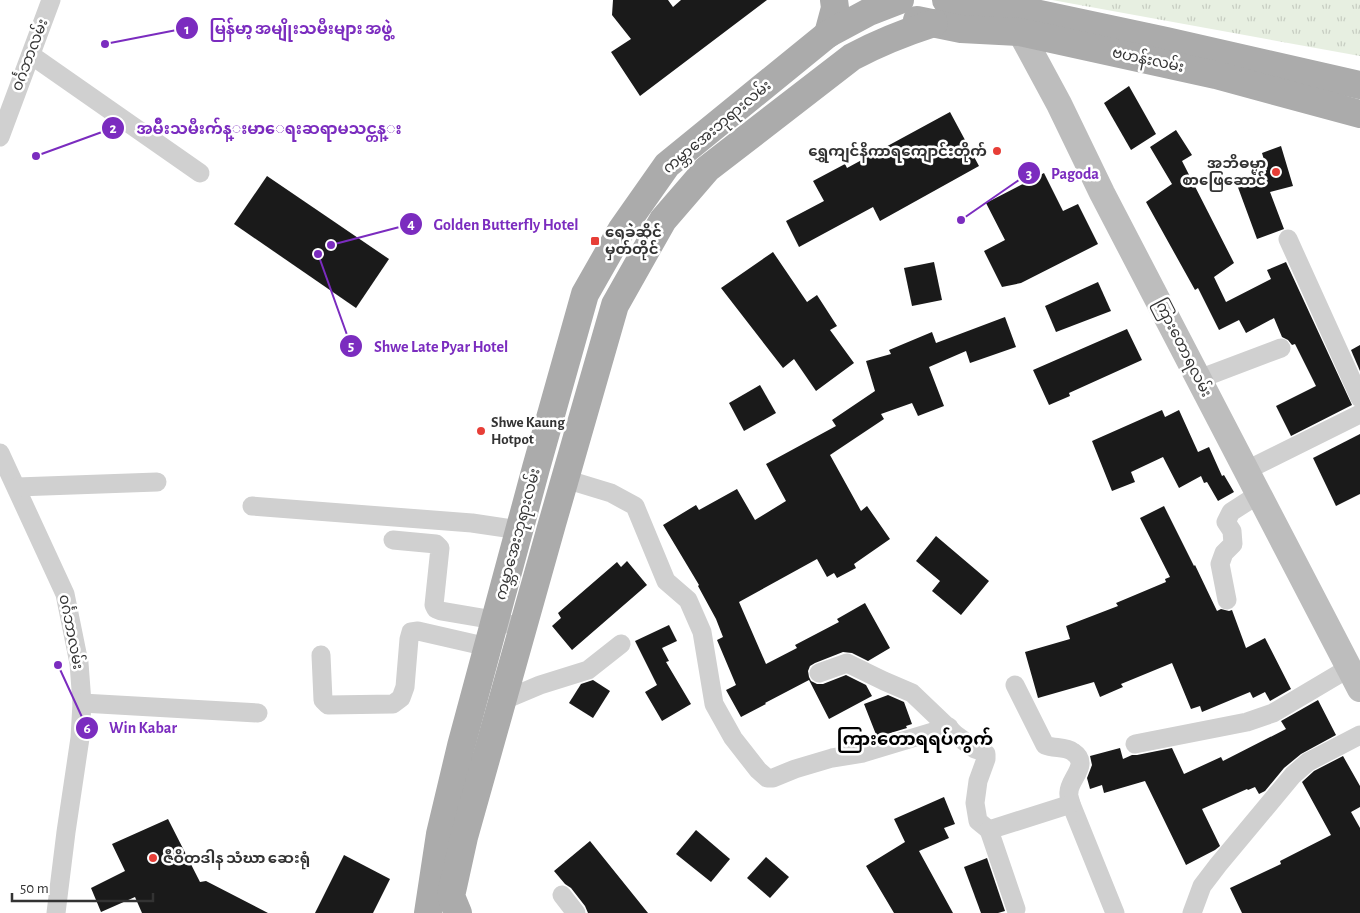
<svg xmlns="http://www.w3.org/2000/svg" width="1360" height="913" font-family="'Alegreya Sans','Noto Sans Myanmar',sans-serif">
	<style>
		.grass { fill: url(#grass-tufts) }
		.building { fill: #1a1a1a }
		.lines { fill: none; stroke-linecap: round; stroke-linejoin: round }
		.minor { stroke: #d0d0d0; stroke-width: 19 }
		.secondary { stroke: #bdbdbd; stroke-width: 26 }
		.primary { stroke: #ababab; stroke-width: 28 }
		.poi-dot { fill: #e73e37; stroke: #fff; stroke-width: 2 }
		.labels { text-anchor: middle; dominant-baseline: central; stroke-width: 5; stroke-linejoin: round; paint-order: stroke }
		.street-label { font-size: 15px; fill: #333; stroke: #fff }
		.poi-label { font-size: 15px; font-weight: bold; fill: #333; stroke: #fff; text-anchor: start }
		.quarter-label { font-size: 18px; font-weight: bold; fill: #000; stroke: #fff }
		.leader { fill: none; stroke: #7b2cbf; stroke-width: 2 }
		.callout-dot { fill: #7b2cbf; stroke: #fff; stroke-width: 2 }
		.mark-label { font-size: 15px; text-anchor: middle; font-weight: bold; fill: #fff }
		.callout-label { font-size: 16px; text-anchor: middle; font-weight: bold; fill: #7b2cbf; stroke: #fff; stroke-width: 5; stroke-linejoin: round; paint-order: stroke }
	</style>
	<defs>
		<pattern id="grass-tufts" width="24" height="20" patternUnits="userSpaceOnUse" patternTransform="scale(1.25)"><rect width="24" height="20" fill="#e7efe1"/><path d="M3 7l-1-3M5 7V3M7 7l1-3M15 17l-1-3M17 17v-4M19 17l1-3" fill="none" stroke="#c7cdc2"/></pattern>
	</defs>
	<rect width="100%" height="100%" fill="#fff"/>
	<path class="grass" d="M1052,0H1360V56Z"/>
	<g class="building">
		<path d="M613,0H668L673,7L681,0H767L640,96L611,52L631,39L612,15Z"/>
		<path d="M1129,86L1156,134L1131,150L1104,103Z"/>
		<path d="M950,112L979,166L880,221L873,207L799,247L786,221L824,201L813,181L845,164L847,168Z"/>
		<path d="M1176,130L1192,155L1182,161L1234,263L1214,277L1226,302L1271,279L1267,270L1286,262L1352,405L1291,436L1276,406L1316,386L1295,344L1292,345L1288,340L1282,337L1274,318L1246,333L1239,320L1219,330L1198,288L1195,290L1146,202L1172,184L1150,147Z"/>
		<path d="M1281,146L1293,186L1270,192L1284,229L1257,239L1236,182L1267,170L1262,153Z"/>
		<path d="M1044,173L1063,211L1078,204L1098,244L1021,283L1002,287L984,251L1005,240L986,203Z"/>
		<path d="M267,176L389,259L356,308L234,224Z"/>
		<path d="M773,252L807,302L817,295L837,326L830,330L854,363L816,391L794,359L783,368L721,288Z"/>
		<path d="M934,262L942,300L912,306L904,268Z"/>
		<path d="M1098,282L1111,311L1056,332L1045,306Z"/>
		<path d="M1005,317L1016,347L970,363L966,351L929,367L944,406L918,416L912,403L881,414L884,419L830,455L861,511L867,506L890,539L854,564L856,568L837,578L834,573L827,577L817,559L739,602L766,664L797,648L795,645L839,622L837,619L865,603L890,648L868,661L852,653L843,652L815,663L810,666L808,671L809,677L811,681L817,684H823L846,675L866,685L872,696L829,719L809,680L765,703L766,704L741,717L726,690L736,685L717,640L723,637L716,619L698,586L699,585L663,525L696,505L699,510L737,489L755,520L786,501L766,464L836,426L832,420L875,391L866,361L891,354L889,350L932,332L936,343Z"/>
		<path d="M1127,329L1142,360L1069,393L1070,396L1049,405L1033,370Z"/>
		<path d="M1360,345V371L1351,350Z"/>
		<path d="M760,385L776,413L744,431L729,403Z"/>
		<path d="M1162,410L1165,417L1179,410L1198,452L1209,447L1222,476L1224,475L1234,492L1218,501L1207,482L1204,483L1201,476L1179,488L1163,457L1131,472L1135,482L1112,491L1092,441Z"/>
		<path d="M1360,434V494L1336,506L1313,458Z"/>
		<path d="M1164,506L1194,566L1195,565L1217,611L1221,609L1229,611L1232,610L1246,648L1265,638L1291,689L1270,701L1265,692L1253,698L1250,692L1202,712L1200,706L1191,709L1172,663L1121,684L1123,687L1100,697L1094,682L1038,698L1025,652L1070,639L1066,626L1118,606L1116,603L1166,582L1165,579L1170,577L1140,518Z"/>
		<path d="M936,536L989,581L961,615L932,591L940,581L916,561Z"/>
		<path d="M627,561L647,585L572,650L552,626L561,618L558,613L617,562L621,567Z"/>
		<path d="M669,625L677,641L662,648L669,661L666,662L691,704L662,721L645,692L657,685L635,641Z"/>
		<path d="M593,680L610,691L593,718L569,703L581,684Z"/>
		<path d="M888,695L904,702L912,724L906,726L907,728L877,737L864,704Z"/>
		<path d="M1318,700L1336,735L1301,754L1284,768L1265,791L1259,794L1255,787L1248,790L1247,789L1202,809L1220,846L1215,850L1186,865L1145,781L1104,793L1102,785L1090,789L1087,778L1092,765L1090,756L1120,748L1123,759L1132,755H1137L1172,748L1184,774L1221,757L1223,761L1286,729L1281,721Z"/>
		<path d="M1343,756L1360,786V807L1351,812L1360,828V913H1242L1230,888L1281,864L1280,861L1331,835L1302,782L1314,771Z"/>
		<path d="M944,797L955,824L944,828L949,838L919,851L953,913H894L866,866L905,842L894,819Z"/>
		<path d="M168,819L200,882L206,881L268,913H142L135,897L101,912L91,888L125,871L112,844Z"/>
		<path d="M696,830L730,859L711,882L676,854Z"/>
		<path d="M590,841L648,913H588L585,906L571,888L565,884L554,871Z"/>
		<path d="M344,855L390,879L373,913H315Z"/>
		<path d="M766,857L789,877L770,898L747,878Z"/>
		<path d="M987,858L1005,911L998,913H981L964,867Z"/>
	</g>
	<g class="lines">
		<g class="minor">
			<path d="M31,55L200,173"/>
			<path d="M0,137L51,0"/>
			<path d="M1288,239L1360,398"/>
			<path d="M1199,379L1281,348"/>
			<path d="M0,453L65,594L79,663L82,703L80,738L66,832L56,913"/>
			<path d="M1247,470L1360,414"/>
			<path d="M565,479L611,493L635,506L666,581L688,600L702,632L714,704L733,738L758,770L767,778H773L795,769L832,758L863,753L949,727"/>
			<path d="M17,487L157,482"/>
			<path d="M252,506L472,523L519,530"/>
			<path d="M393,540L436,544L440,548L434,605L436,609L441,611L494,620L523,628"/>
			<path d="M1227,600L1220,564L1224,553L1233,544L1232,531L1226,522L1231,512L1259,494"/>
			<path d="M321,655L323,700L328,705L393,704L401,698L405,687L409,639L411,632L418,631L488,647"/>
			<path d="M819,673L847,663L884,681L912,693L956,735L975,749L981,751L986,754V759L978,781L975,803L978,821L989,830"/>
			<path d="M1015,685L1045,745C1054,749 1065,746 1073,752C1091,764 1069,779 1069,792C1068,795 1070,800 1071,804L1115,913"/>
			<path d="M502,701L540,685L588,670L621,644"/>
			<path d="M82,703L258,713"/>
			<path d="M1135,744L1247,722L1273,713L1349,668"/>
			<path d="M562,895L576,913"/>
			<path d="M1016,909L989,830L1071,804"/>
			<path d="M1192,913L1202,886L1218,865L1293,775L1308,762L1360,735"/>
		</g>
		<path class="secondary" d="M1012,17L1059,104L1102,193L1360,689"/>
		<g class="primary">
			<path d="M946,0L1007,7L1166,41L1360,85"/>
			<path d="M917,20L961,29L1020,32L1216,75L1360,114"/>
			<path d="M828,34L835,8L834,0"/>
			<path d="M428,913L440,834L461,746L536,468L585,294L622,229L667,165L828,34L869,12L900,0"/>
			<path d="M458,913L451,896L464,837L552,524L615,305L663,220L707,169L852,57C880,42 903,33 934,23"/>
		</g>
	</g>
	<g class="poi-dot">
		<circle cx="997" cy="151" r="5"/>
		<circle cx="1276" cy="172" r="5"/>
		<rect x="590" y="236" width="10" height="10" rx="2.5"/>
		<circle cx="481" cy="431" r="5"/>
		<circle cx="153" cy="858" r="5"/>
	</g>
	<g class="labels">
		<g class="street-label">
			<text transform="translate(30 55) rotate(-69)">ဝင်္ဂဘာလမ်း</text>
			<text transform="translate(1148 60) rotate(12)">ဗဟန်းလမ်း</text>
			<text transform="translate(717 127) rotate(-40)">ကမ္ဘာအေးဘုရားလမ်း</text>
			<text transform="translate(1183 348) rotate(63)">ကြားတောရလမ်း</text>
			<text transform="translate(518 534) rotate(-75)">ကမ္ဘာအေးဘုရားလမ်း</text>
			<text transform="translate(71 632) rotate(79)">ဝင်္ဂဘာလမ်း</text>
		</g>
		<g class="poi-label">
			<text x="987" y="151" text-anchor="end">ရွှေကျင်နိကာရကျောင်းတိုက်</text>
			<text x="1266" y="163" text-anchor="end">အဘိဓမ္မာ<tspan x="1266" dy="17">စာဖြေဆောင်</tspan></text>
			<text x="605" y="232">ရေခဲဆိုင်<tspan x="605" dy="17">မှတ်တိုင်</tspan></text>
			<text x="491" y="422">Shwe Kaung<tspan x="491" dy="17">Hotpot</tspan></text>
			<text x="163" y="858">ဇီဝိတဒါန သံဃာ ဆေးရုံ</text>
		</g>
		<g class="quarter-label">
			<text x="915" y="740">ကြားတောရရပ်ကွက်</text>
		</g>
	</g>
	<path class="leader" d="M105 44L187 28M36 156L113 128M961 220L1029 173M331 245L411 224M318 254L351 346M58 665L87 728"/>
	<g class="callout-dot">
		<circle cx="105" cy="44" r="5"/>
		<circle cx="36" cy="156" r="5"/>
		<circle cx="961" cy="220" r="5"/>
		<circle cx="331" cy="245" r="5"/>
		<circle cx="318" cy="254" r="5"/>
		<circle cx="58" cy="665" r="5"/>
		<circle cx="187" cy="28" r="12"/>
		<circle cx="113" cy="128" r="12"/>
		<circle cx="1029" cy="173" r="12"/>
		<circle cx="411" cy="224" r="12"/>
		<circle cx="351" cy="346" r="12"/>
		<circle cx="87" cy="728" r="12"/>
	</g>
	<g class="mark-label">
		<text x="187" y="34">1</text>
		<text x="113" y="133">2</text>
		<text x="1029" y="179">3</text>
		<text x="411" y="229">4</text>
		<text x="351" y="351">5</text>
		<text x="87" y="733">6</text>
	</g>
	<g class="callout-label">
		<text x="301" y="34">မြန်မာ့ အမျိုးသမီးများ အဖွဲ့</text>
		<text x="269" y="134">အမ်ိဳးသမီးက်န္းမာေရးဆရာမသင္တန္း</text>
		<text x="1075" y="179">Pagoda</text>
		<text x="506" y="230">Golden Butterfly Hotel</text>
		<text x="441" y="352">Shwe Late Pyar Hotel</text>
		<text x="143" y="733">Win Kabar</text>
	</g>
	<path d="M12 893v8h141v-8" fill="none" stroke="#333333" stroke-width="2.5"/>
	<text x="20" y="893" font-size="15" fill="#333333" stroke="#ffffff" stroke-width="4" paint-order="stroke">50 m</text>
</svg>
